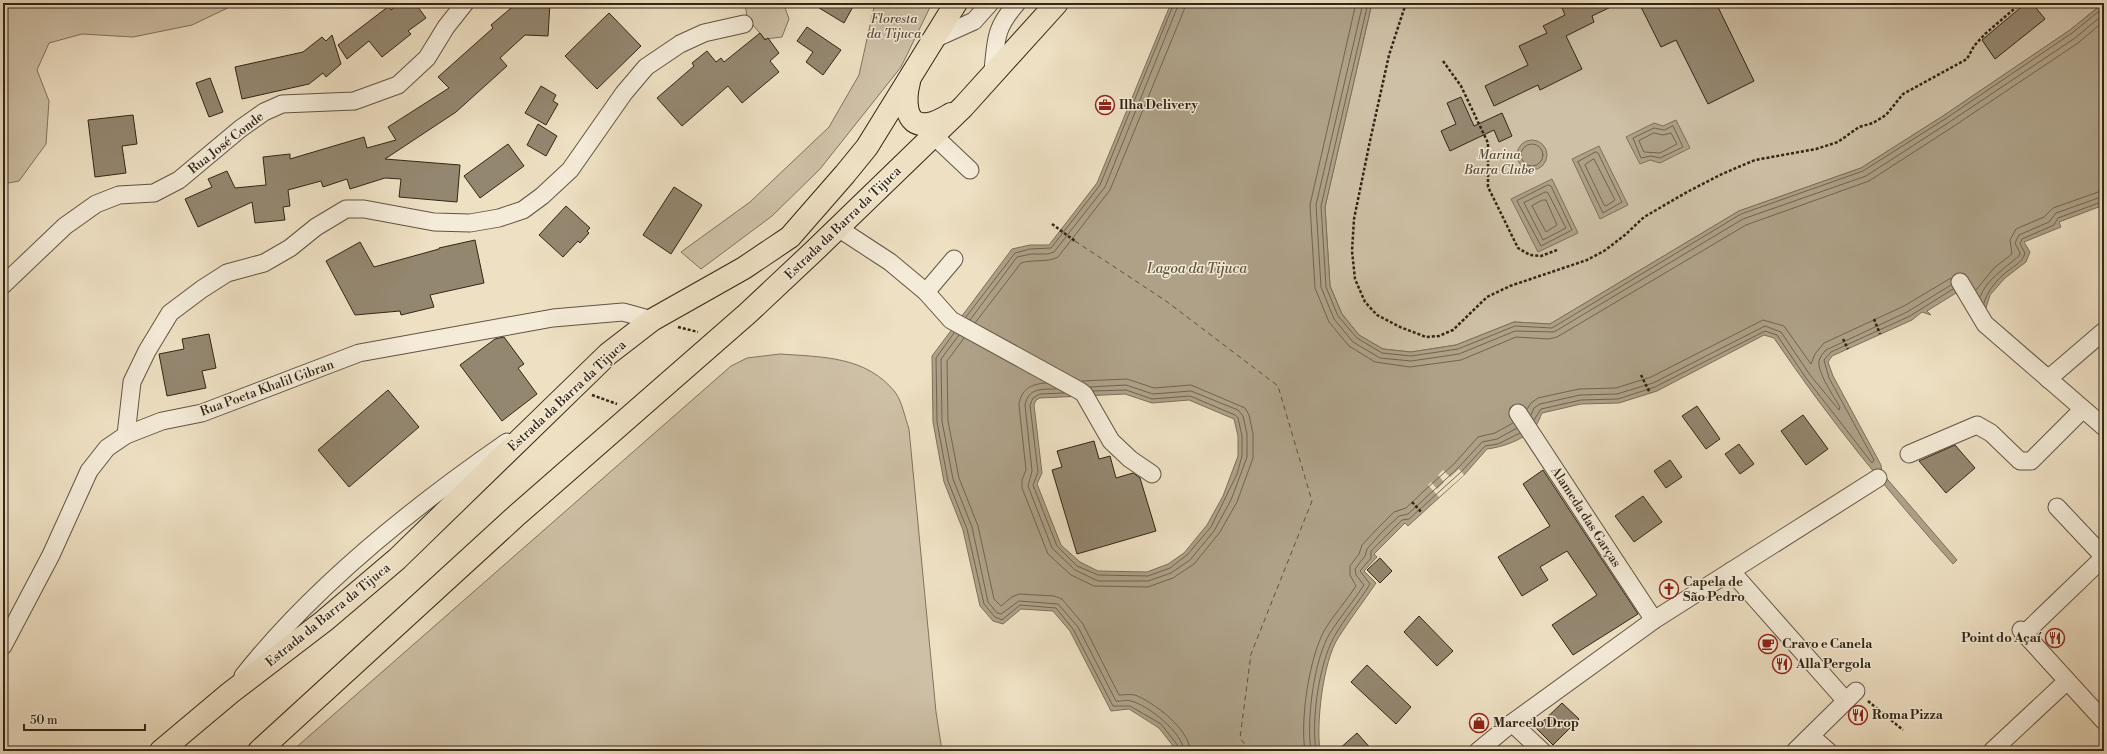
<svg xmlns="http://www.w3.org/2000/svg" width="2107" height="754" font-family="'Libre Bodoni',serif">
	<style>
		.green { fill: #cec0a6; stroke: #80735e }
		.water { fill: #aea188; stroke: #7c705a; fill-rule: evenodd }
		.pier { fill: #eee0c3 }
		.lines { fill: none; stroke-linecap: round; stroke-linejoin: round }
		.shore { stroke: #70644f; stroke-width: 1 }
		.ferry { stroke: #5d513e; stroke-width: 1; stroke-dasharray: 5 4; stroke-linecap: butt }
		.building { fill: #948770; stroke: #322616 }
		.minor-casing { stroke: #615441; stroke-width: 19 }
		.major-casing { stroke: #322616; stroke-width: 24 }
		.path { stroke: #322616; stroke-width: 2.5; stroke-dasharray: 3 2; stroke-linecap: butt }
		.minor { stroke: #f4ebd8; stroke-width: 17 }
		.major { stroke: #eee0c3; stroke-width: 22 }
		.labels { text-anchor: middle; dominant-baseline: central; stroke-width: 3; stroke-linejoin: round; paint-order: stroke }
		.park-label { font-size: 13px; font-style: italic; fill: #594c3a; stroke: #f4ebd8 }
		.poi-label { font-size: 13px; font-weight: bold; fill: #322616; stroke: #f4ebd8; text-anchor: start }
		.street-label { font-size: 13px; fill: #322616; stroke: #f4ebd8 }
		.water-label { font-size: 14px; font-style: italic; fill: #5d513e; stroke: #f4ebd8 }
	</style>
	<rect width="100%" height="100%" fill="#eee0c3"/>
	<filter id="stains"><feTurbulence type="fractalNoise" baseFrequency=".005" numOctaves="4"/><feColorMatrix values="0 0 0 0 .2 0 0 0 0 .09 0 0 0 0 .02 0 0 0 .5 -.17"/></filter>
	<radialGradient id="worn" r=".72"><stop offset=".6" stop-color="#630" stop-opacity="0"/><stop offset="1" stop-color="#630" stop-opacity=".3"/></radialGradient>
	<g class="green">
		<path d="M3,3H238L192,25L133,37L82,34L49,43L37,70L49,101L46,144L19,181L3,184Z"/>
		<path d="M745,3H786L784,5L789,19L782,37L765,39L747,18Z"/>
		<path d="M875,3H932L901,67L820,169L772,216L701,269L681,252L750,202L829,127L859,75Z"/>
		<path d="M1372,3H2103L2070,30L1943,116L1861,168L1739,211L1550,324L1514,322L1456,345L1411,352L1383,349L1359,335L1342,314L1330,286L1325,207Z"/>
		<path d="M780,354C822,357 866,356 895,392C902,401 905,418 909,429L936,712L942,751H292L731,366L747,358Z"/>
	</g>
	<g class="water">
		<path d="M1171,3H1372L1325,207L1330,286L1342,314L1359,335L1383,349L1411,352L1456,345L1514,322L1550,324L1739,211L1861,168L1943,116L2070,30L2104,3V205L2059,222L2061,227L2024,242L2030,252L2026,262L2005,278L1990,295L1986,308L1973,316L1956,293L1927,311L1931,315L1922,312L1912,320L1832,356L1828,362L1833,376L1881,465L1882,473L1957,560L1953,564C1888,492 1828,418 1774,338L1764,335L1657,391L1619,403L1581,404L1542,413C1540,417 1538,424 1534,428C1523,440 1503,447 1487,449L1464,475L1408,526L1405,523L1374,554L1377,557L1364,571L1376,583C1364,601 1350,619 1338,638C1323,662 1316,723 1320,751H1177L1159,728L1129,709L1111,711L1070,631L1053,611L1021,609L1003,624L993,621L980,606L963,530L944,482L933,422L932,356L1012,249L1030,245H1049L1097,183ZM1125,394L1152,403L1189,400L1234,419L1238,436V456L1223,496L1207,525L1184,553L1168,564L1147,572L1098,571L1080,562L1061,545L1037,484L1042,473L1034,405L1036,400L1040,398Z"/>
		<path d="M1676,120L1690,148L1660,163L1650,160L1640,164L1626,137L1654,123L1663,126Z"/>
		<circle cx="1532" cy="155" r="15"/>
		<path d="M1599,146L1628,205L1600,219L1572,159Z"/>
		<path d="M1552,179L1578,233L1538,252L1511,199Z"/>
	</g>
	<path class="pier" d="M1459,469L1464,475L1439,497L1428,485L1431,482L1437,489L1444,482L1438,475L1443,470L1450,477Z"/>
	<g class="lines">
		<g class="shore">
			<path d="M1356,3L1310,205L1315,288L1329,322L1349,346L1375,362L1410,367L1461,360L1516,337L1549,339L1557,337L1746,225L1869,181L1951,128L2078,43L2104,21"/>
			<path d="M1363,3L1316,205L1321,287L1334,319L1353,342L1380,358L1411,361L1459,354L1515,331L1554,332L1743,219L1866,176L1948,123L2075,38L2104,14"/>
			<path d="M1368,3L1321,206L1326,287L1338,316L1357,338L1382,353L1411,356L1458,349L1515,326L1552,328L1741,214L1863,171L1945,119L2072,33L2104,7"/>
			<path d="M1673,126L1683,147L1660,158L1651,156L1641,158L1633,138L1654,128L1664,130Z"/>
			<path d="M1654,133L1663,135L1671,133L1677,144L1660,153L1644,152L1639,141Z"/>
			<circle cx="1532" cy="155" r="11"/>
			<path d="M1596,152L1598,153L1622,202L1603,213L1578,162Z"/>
			<path d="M1594,159L1615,200L1606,206L1604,205L1585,165Z"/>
			<path d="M1548,185L1551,186L1572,230L1541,246L1517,201Z"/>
			<path d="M1546,192L1548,193L1566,228L1543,240L1524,203Z"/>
			<path d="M1543,200H1546L1557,225L1546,232L1532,206Z"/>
			<path d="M1976,290L1994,268L2012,254L2010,240L2016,229L2044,217L2053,208L2104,190"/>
			<path d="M1980,297C1986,280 2005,268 2019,256L2020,253L2015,243L2019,235L2049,222L2056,213L2104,196"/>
			<path d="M1984,303C1987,292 1995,282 2003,275C2011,267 2022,264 2025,253L2020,244L2022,239L2054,225L2058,218L2104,201"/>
			<path d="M966,317L1015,253L1030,249L1051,248L1100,185L1174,3"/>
			<path d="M970,320L1017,257L1031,254H1048L1054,252L1105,187L1179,3"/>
			<path d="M975,323L1021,263C1033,259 1047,263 1058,257L1110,190L1184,10L1185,3"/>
			<path d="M954,333L936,358L937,422L948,481L967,529L984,604L995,617L1002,620L1020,605L1056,608L1073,629L1113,706H1130L1161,724L1179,747V751"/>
			<path d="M959,335L941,359L942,421L953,479L972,527L988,602L997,613L1001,614L1019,601L1058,604L1078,627L1116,701C1121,702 1126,699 1131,701C1148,705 1183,733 1184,751"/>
			<path d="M964,338L947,361L948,421L959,478L978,526L994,599L1001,606L1012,597L1019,594L1054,596L1062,599L1083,624L1119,695C1124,695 1129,694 1135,695C1153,702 1190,729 1190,751"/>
			<path d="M1046,383C1031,384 1021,389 1019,405L1026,470L1022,480V488L1048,554L1071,575L1094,586L1148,587L1173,578L1194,564L1220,532L1237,502L1253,458V434L1249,415L1245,408L1191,385L1154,388L1127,379L1082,381"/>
			<path d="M1056,389C1042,389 1028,388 1025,405L1032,471L1028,486L1052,548L1075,570L1098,581H1148L1171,573L1190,560L1214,531L1231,500L1247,457V434L1243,416L1238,410L1191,391L1153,394L1126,385L1090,387"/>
			<path d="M1064,393L1040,394L1033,398L1030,405L1038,472L1033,485L1057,546L1077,566L1098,575L1148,576L1170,568L1187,555L1211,527L1237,474L1242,456V436L1238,418L1235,415L1190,396L1152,399L1126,390L1093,391"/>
			<path d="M1527,409L1531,403L1538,398L1579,389L1616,388L1651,377L1763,320L1784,326L1811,364L1815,354L1824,343L1904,306L1951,278"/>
			<path d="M1531,415L1534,408L1540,404L1580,395L1617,394L1653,383L1765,326L1781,332L1810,375L1839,410L1840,407C1834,397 1817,372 1819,361C1820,357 1823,353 1826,350L1907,312L1951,285"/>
			<path d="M1534,420L1541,409L1581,400L1618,399L1655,387L1765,331L1777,335L1806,378L1872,463L1874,460L1829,378L1824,360L1831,352L1910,316L1953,289"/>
			<path d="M1305,751C1300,720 1309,659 1324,631C1333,615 1346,602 1356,586L1350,575V566L1359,554L1362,545L1378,528L1394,512L1406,508L1425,490L1454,464L1478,437L1495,433L1513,423"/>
			<path d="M1311,751C1306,721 1314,659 1330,633C1340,617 1353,602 1364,585L1356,575L1355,569L1365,556L1367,549L1382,532L1399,516L1408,514L1458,468L1482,442L1497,439L1517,428"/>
			<path d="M1316,751C1311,721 1319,664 1334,637C1344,619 1359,602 1370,584L1360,571L1371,558V551L1402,520L1409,519L1461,472L1485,446L1498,444L1520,433"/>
		</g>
		<path class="ferry" d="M1075,241L1166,301L1278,386L1312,501L1251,654L1240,738L1250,751"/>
	</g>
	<g class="building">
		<path d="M400,3H415L426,18L408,31L411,34L382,57L369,41L347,59L338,45L389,6L391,10Z"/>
		<path d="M517,3H550L548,36L525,35L500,58L507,66L456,112L385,159L460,165L457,202L399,197L401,179L385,178L350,189L347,179L323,187L321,181L288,190L290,206L283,207L285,220L255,223L252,202L198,227L185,199L212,187L208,179L227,171L235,188L266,185L263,157L290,154V159L364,137L367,148L396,140L388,127L449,88L438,77L493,28L491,25Z"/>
		<path d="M811,3H855L844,23Z"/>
		<path d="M1560,3H1619L1592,16L1594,22L1566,36L1582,69L1540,90L1538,85L1494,106L1485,86L1528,65L1519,46L1547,33L1543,26L1565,15Z"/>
		<path d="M1639,3H1716L1754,81L1708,104L1676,40L1661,47Z"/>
		<path d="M2026,3H2032L2045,19L1995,59L1982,40Z"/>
		<path d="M609,13L641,46L597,89L565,56Z"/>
		<path d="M807,27L841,50L823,75L806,62L813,52L797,41Z"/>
		<path d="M760,33L765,40L768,38L779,53L770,61L779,72L742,103L728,86L682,126L657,98L694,66L692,63L707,51L716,62L721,58L724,62Z"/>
		<path d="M332,35L341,64L326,77L323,73L309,84L242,99L235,67L303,52L322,37L326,41Z"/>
		<path d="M210,78L223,112L209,117L196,83Z"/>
		<path d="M541,86L556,95L553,101L558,104L546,125L525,113Z"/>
		<path d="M1461,97L1474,126L1502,113L1512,136L1499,142L1494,130L1450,151L1441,131L1456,124L1447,103Z"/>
		<path d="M133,115L137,144L122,146L126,173L95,177L88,120Z"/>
		<path d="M538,124L557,136L546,156L527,145Z"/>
		<path d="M508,144L524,166L480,198L464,176Z"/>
		<path d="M674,187L702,205L671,254L643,235Z"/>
		<path d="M566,206L590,228L587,231L589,233L580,243L578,241L563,257L539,235Z"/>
		<path d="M475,240L484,283L430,295L434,307L401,315L400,311L355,315L326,261L360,242L374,267L439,249V248Z"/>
		<path d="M209,334L216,368L202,371L206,388L167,396L159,354L184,349L182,339Z"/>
		<path d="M504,337L524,364L518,368L537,394L502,421L460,365L495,339Z"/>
		<path d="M388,390L419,427L349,487L318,450Z"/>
		<path d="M1697,406L1720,439L1706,449L1682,416Z"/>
		<path d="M1803,415L1828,449L1806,465L1781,431Z"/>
		<path d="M1094,441L1099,459L1110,456L1116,478L1133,473L1140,478L1156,531L1077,554L1052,470L1062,467L1057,451Z"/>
		<path d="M1739,444L1754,464L1740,474L1725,454Z"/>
		<path d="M1955,445L1975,468L1946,493L1919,461Z"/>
		<path d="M1670,460L1682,477L1666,488L1654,471Z"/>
		<path d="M1543,470L1638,614L1573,655L1552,625L1597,595L1567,551L1540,567L1548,580L1522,596L1498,557L1550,526L1523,484Z"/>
		<path d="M1643,496L1662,522L1634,542L1615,516Z"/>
		<path d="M1380,558L1392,571L1380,583L1367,570Z"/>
		<path d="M1419,616L1453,651L1437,666L1404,632Z"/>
		<path d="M1367,665L1411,707L1396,724L1351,682Z"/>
		<path d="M1562,703L1579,719L1553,745L1536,728Z"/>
		<path d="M1357,733L1373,751H1337Z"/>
	</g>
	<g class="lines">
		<defs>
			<g id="minor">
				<path d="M934,39L974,21L990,3"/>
				<path d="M993,71C996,39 995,28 1017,3"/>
				<path d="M933,135L970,170"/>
				<path d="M838,228L890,262L926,292L951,320L1080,391L1084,394L1111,441L1130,459L1152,474"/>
				<path d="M1960,282L1985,324L2104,427"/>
				<path d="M3,285L65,226L96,204L119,195L154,193L179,180L240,129L264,112L282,104L354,101L398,85L427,58L446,27L465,3"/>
				<path d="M926,292L954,259"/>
				<path d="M2048,379L2104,331"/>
				<path d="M1518,413L1654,620"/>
				<path d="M126,435L132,382L147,351L170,313L202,289L227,273L264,263L290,248L316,227L346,209H364L434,222L470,223L499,218L523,210L542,196L570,170L624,93L646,67L680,44L704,33L744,24"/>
				<path d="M1909,454L1977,425L1991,433L2020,461H2031L2082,410"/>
				<path d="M2057,507L2104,557"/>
				<path d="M1731,571L1846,701"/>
				<path d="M2021,630L2104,721"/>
				<path d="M2024,634L2104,557"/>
				<path d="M3,646L51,555L89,471L107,448L126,435L162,421L202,413L359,353L553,318L623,312L652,320"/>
				<path d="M243,676C314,586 413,507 507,442"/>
				<path d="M1512,723L1542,751"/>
				<path d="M1811,736L1828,751"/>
				<path d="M1478,751L1512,723L1654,620L1878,478"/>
				<path d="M1795,751L1856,691"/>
				<path d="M1992,751L2067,681"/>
			</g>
			<g id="major">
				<path d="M909,82C905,97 903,128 928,124C937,123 944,118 951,114"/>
				<path d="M161,751L230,693L324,621L397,559L608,354L652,320L744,268L790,237L845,174L867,147L956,3"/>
				<path d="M259,751L517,515L748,313L814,251L963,107L1057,3"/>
			</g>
		</defs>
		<use href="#minor" class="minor-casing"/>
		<use href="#major" class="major-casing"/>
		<g class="path">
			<path d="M1406,3L1389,55L1370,141L1354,219L1352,251L1355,279L1365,302L1377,315L1400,327L1426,337L1439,336L1453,330L1487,297L1510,286L1587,260L1604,251L1625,235L1644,217L1689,191L1722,174L1755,160L1816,149L1838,142L1859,127L1873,123L1886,115L1903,94L1967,59L1974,46L1985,34L2021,3"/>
			<path d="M1443,61L1461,86L1488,143V187L1518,248L1530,255L1541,256L1557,250"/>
			<path d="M1052,224L1075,241"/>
			<path d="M1874,319L1880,334"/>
			<path d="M678,327L698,332"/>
			<path d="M1843,339L1848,349"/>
			<path d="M1641,375L1650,393"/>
			<path d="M592,395L617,404"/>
			<path d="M1412,502L1422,513"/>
			<path d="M1868,701L1903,730"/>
		</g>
		<use href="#minor" class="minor"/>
		<use href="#major" class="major"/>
	</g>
	<defs>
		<symbol id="office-ring" viewBox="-11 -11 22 22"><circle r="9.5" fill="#f4ebd8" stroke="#8f2418" stroke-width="1.5"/><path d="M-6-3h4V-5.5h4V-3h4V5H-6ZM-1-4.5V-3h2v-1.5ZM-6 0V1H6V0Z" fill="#8f2418"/></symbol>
		<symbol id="church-ring" viewBox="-11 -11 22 22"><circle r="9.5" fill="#f4ebd8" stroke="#8f2418" stroke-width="1.5"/><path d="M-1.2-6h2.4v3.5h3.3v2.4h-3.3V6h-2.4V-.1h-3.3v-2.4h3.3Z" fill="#8f2418"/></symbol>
		<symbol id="restaurant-ring" viewBox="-11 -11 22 22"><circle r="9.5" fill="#f4ebd8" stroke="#8f2418" stroke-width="1.5"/><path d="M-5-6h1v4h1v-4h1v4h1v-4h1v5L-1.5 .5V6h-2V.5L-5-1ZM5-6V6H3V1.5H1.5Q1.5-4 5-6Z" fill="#8f2418"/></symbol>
		<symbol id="cafe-ring" viewBox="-11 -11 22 22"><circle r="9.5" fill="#f4ebd8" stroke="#8f2418" stroke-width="1.5"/><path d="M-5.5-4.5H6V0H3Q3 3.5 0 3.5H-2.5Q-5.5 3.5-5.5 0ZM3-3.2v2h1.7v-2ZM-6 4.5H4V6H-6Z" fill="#8f2418"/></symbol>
		<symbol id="shop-ring" viewBox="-11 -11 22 22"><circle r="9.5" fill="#f4ebd8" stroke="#8f2418" stroke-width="1.5"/><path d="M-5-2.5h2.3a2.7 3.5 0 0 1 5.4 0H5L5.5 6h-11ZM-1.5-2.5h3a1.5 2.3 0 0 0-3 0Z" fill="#8f2418"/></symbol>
	</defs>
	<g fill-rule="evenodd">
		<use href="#office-ring" x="1094" y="94" width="22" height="22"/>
		<use href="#church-ring" x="1658" y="578" width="22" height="22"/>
		<use href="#restaurant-ring" x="2044" y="627" width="22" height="22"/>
		<use href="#cafe-ring" x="1757" y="633" width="22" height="22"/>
		<use href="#restaurant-ring" x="1771" y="653" width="22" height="22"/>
		<use href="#restaurant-ring" x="1847" y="704" width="22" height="22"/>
		<use href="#shop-ring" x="1468" y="712" width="22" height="22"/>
	</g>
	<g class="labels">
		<g class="park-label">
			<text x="894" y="19">Floresta<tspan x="894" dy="15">da Tijuca</tspan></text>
			<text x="1499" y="155">Marina<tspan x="1499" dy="15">Barra Clube</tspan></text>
		</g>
		<g class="poi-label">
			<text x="1119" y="105">Ilha Delivery</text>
			<text x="1683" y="582">Capela de<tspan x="1683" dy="15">São Pedro</tspan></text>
			<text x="2041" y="638" text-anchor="end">Point do Açaí</text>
			<text x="1782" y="644">Cravo e Canela</text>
			<text x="1796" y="664">Alla Pergola</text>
			<text x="1872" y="715">Roma Pizza</text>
			<text x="1493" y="723">Marcelo Drop</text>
		</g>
		<g class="street-label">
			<text transform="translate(226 143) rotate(-38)">Rua José Conde</text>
			<text transform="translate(843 223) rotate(-44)">Estrada da Barra da Tijuca</text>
			<text transform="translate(267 388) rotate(-20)">Rua Poeta Khalil Gibran</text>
			<text transform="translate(567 396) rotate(-43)">Estrada da Barra da Tijuca</text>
			<text transform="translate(1586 517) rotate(57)">Alameda das Garças</text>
			<text transform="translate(328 615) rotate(-39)">Estrada da Barra da Tijuca</text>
		</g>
		<g class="water-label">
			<text x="1197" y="269">Lagoa da Tijuca</text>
		</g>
	</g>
	<rect width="2107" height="754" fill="none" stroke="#eee0c3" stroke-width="16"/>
	<rect x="4" y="4" width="2099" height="746" fill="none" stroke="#322616" stroke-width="2"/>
	<rect x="8" y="8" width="2091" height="738" fill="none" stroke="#322616"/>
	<path d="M24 724v6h121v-6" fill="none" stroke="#322616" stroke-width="2"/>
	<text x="30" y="724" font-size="12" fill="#322616" stroke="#f4ebd8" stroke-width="3" paint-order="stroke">50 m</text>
	<rect width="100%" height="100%" filter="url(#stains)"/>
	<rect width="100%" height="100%" fill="url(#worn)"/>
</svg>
